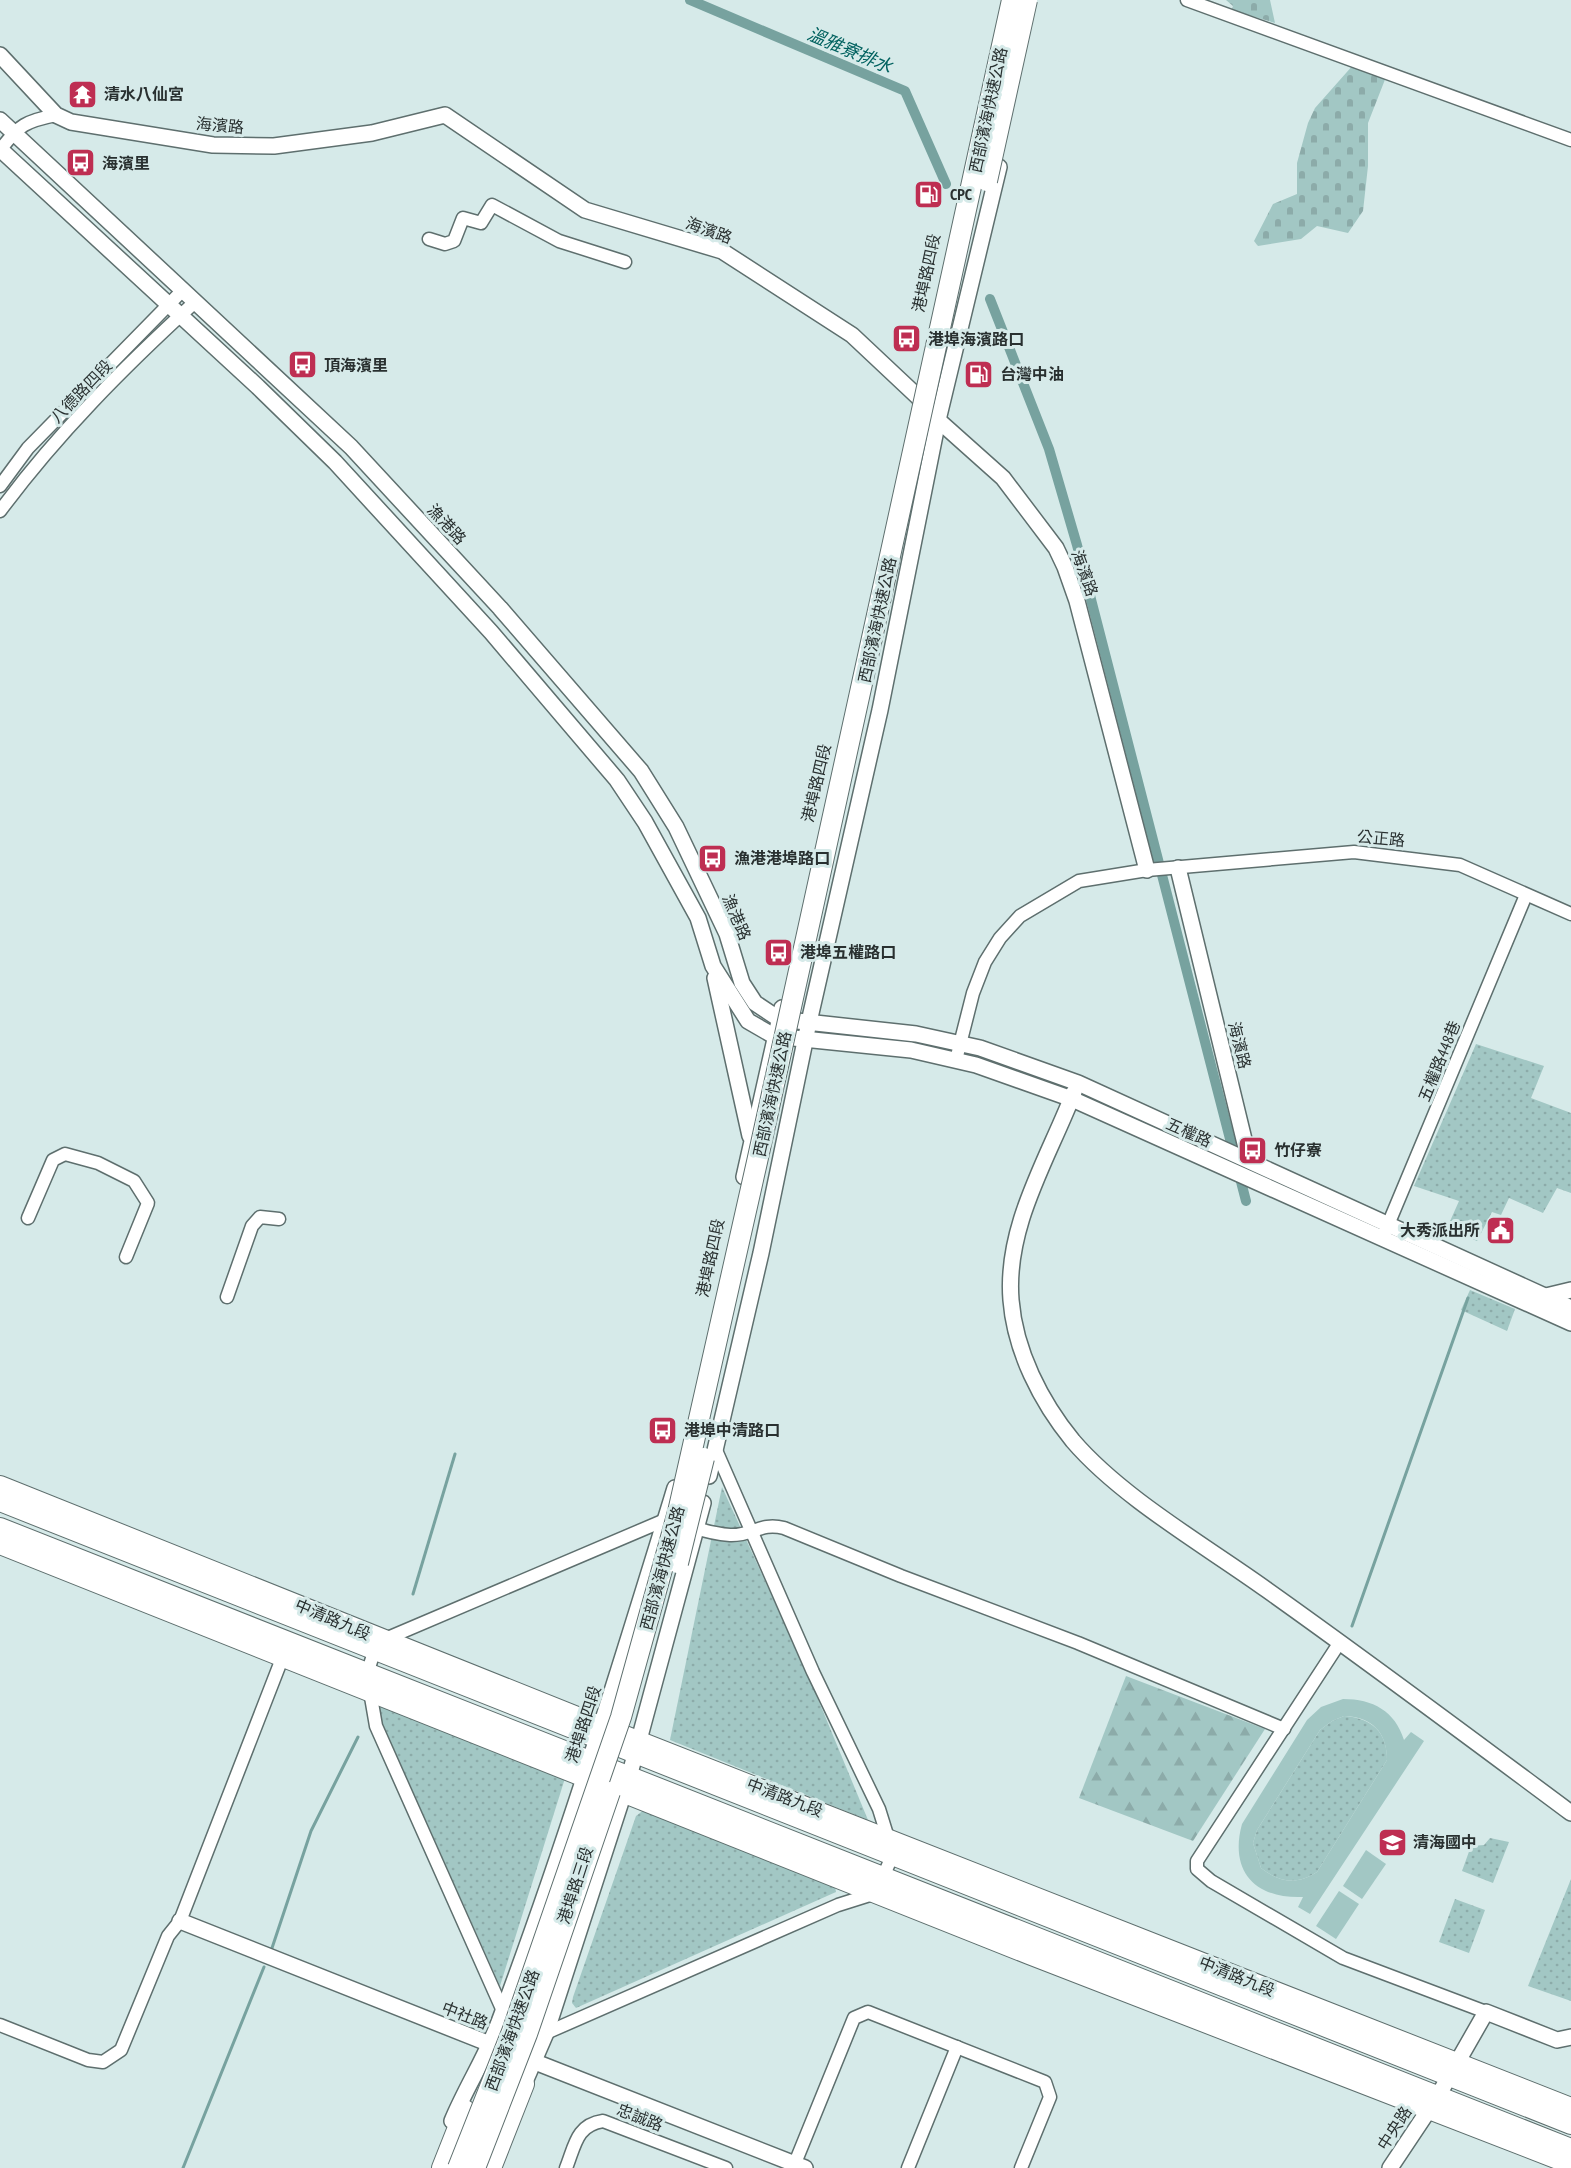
<svg xmlns="http://www.w3.org/2000/svg" width="1571" height="2168" font-family="'PT Sans Narrow','Noto Sans TC',sans-serif">
	<style>
		.grass { fill: url(#grass-dots) }
		.forest { fill: url(#forest-firs) }
		.cemetery { fill: url(#cemetery-stones) }
		.garden { fill: #a2c7c4; fill-rule: evenodd }
		.lines { fill: none; stroke-linecap: round; stroke-linejoin: round }
		.stream { stroke: #77a29f; stroke-width: 3 }
		.canal { stroke: #77a29f; stroke-width: 10 }
		.minor-casing { stroke: #5e6f6e; stroke-width: 15 }
		.tertiary-casing { stroke: #5e6f6e; stroke-width: 18 }
		.primary-casing { stroke: #5e6f6e; stroke-width: 22 }
		.trunk-casing { stroke: #5e6f6e; stroke-width: 22 }
		.minor { stroke: #fff; stroke-width: 12 }
		.tertiary { stroke: #fff; stroke-width: 15 }
		.primary { stroke: #fff; stroke-width: 20 }
		.trunk { stroke: #fff; stroke-width: 20 }
		.trunk-bridge-casing { stroke: #5e6f6e; stroke-width: 22; stroke-linecap: butt }
		.trunk-bridge { stroke: #fff; stroke-width: 20 }
		.labels { text-anchor: middle; dominant-baseline: central; stroke-width: 6; stroke-linejoin: round; paint-order: stroke }
		.poi-label { font-size: 16px; font-weight: bold; fill: #293030; stroke: #d6eae9; text-anchor: start }
		.street-label { font-size: 16px; fill: #293030; stroke: #d6eae9 }
		.water-label { font-size: 18px; font-style: italic; fill: #00615f; stroke: #d6eae9 }
	</style>
	<defs>
		<pattern id="grass-dots" width="8" height="8" patternUnits="userSpaceOnUse" patternTransform="scale(1.5)"><rect width="8" height="8" fill="#a2c7c4"/><path d="M2 2h.1M6 6h.1" fill="none" stroke="#8caba9" stroke-width="1.8" stroke-linecap="round"/></pattern>
		<pattern id="forest-firs" width="22" height="20" patternUnits="userSpaceOnUse" patternTransform="scale(1.5)"><rect width="22" height="20" fill="#a2c7c4"/><path d="M5 1l3.5 6h-7zM16 11l3.5 6h-7z" fill="#8caba9"/></pattern>
		<pattern id="cemetery-stones" width="16" height="16" patternUnits="userSpaceOnUse" patternTransform="scale(1.5)"><rect width="16" height="16" fill="#a2c7c4"/><path d="M2 7V4a2 2 0 0 1 4 0v3zM10 15v-3a2 2 0 0 1 4 0v3z" fill="#8caba9"/></pattern>
	</defs>
	<rect width="100%" height="100%" fill="#d6eae9"/>
	<g class="grass">
		<path d="M1476,1044L1544,1066L1531,1098L1571,1113V1193L1557,1188L1543,1213L1509,1198L1501,1215L1492,1212L1477,1241L1447,1228L1459,1201L1414,1186Z"/>
		<path d="M1470,1290L1515,1309L1507,1331L1461,1310Z"/>
		<path d="M722,1487L808,1675L868,1820L670,1740Z"/>
		<path d="M372,1700L566,1775L500,1986Z"/>
		<path d="M1344,1716C1372,1718 1387,1732 1387,1760L1317,1872C1297,1885 1280,1883 1261,1868L1253,1843L1257,1830L1320,1730L1332,1721Z"/>
		<path d="M645,1809L835,1887L836,1892L576,2008L572,2003L573,1997L636,1816Z"/>
		<path d="M1490,1838L1509,1842L1493,1883L1462,1871L1471,1846L1484,1845Z"/>
		<path d="M1571,1879V2001L1528,1986Z"/>
		<path d="M1455,1899L1485,1910L1469,1953L1439,1942Z"/>
	</g>
	<path class="forest" d="M1126,1676L1265,1729L1193,1841L1079,1798Z"/>
	<g class="cemetery">
		<path d="M1226,0H1270L1275,23L1232,10L1233,6Z"/>
		<path d="M1354,64L1386,77L1368,123V166L1363,211L1348,233L1317,226L1301,239L1258,246L1254,241L1273,204L1297,194V163L1308,123L1315,108Z"/>
	</g>
	<g class="garden">
		<path d="M1343,1699C1373,1699 1395,1711 1404,1740L1411,1732L1424,1741L1310,1914L1298,1907L1303,1897C1255,1899 1229,1871 1242,1824L1307,1720L1321,1707ZM1344,1716C1372,1717 1387,1732 1387,1760L1317,1872C1297,1885 1280,1883 1261,1868L1253,1843L1257,1830L1320,1730L1332,1721Z"/>
		<path d="M1366,1850L1386,1864L1362,1899L1343,1886Z"/>
		<path d="M1339,1891L1359,1904L1336,1939L1316,1926Z"/>
	</g>
	<g class="lines">
		<g class="stream">
			<path d="M413,1594L455,1454"/>
			<path d="M1352,1626L1468,1298"/>
			<path d="M272,1948L311,1831L358,1737"/>
			<path d="M183,2168L264,1967"/>
		</g>
		<g class="canal">
			<path d="M690,0L905,91L946,184"/>
			<path d="M990,299L1049,449L1077,545L1246,1201"/>
		</g>
		<defs>
			<g id="minor">
				<path d="M1187,0L1571,140"/>
				<path d="M1,149C19,125 26,121 56,115"/>
				<path d="M429,239L445,244L454,241L463,218L481,223L492,205L559,241L625,262"/>
				<path d="M0,486L28,448L182,291"/>
				<path d="M0,511C57,434 124,367 195,302"/>
				<path d="M956,1060L973,993L985,962L1000,938L1020,916L1079,881L1147,870L1354,852L1460,865L1571,914"/>
				<path d="M28,1218L53,1160L65,1154L98,1163L134,1181L148,1203L126,1257"/>
				<path d="M1385,1232L1526,895"/>
				<path d="M227,1297L252,1226L260,1217L279,1219"/>
				<path d="M688,1526C701,1530 716,1534 730,1535C753,1536 760,1522 784,1528L901,1576L1078,1643L1284,1729"/>
				<path d="M1340,1642L1197,1861V1869L1211,1881L1343,1958L1486,2012"/>
				<path d="M503,2011L376,1726L367,1674L374,1652L383,1640L665,1520L671,1522"/>
				<path d="M0,2025L88,2060L103,2062L121,2050L168,1936L180,1921L283,1656"/>
				<path d="M546,2033L838,1905L876,1893L893,1854L879,1809L813,1672L715,1448"/>
				<path d="M566,2168C575,2146 576,2125 603,2121L726,2168"/>
				<path d="M793,2168L854,2018L868,2012L1045,2082L1050,2097L1021,2168"/>
				<path d="M908,2168L957,2047"/>
			</g>
			<g id="tertiary">
				<path d="M0,55L56,115L71,122L213,145L274,146L372,133L445,115L585,210L722,251L852,335L918,397L938,420L1003,478L1056,548L1065,567L1077,601L1147,870"/>
				<path d="M0,120L351,447L500,608L641,771L676,827L727,934L742,983L755,1003L779,1019L916,1034L980,1048L1078,1083L1571,1308"/>
				<path d="M0,149L258,387L335,462L491,632L617,780L645,822L698,918L713,966L748,1021L774,1036L911,1050L976,1065L1072,1099L1571,1323"/>
				<path d="M1178,868L1249,1160"/>
				<path d="M715,978L750,1136"/>
				<path d="M1074,1092C1048,1159 1005,1226 1011,1300C1015,1351 1041,1402 1073,1441C1122,1498 1206,1546 1267,1590C1370,1663 1470,1738 1571,1813"/>
				<path d="M744,1177L782,1008"/>
				<path d="M1546,1296L1571,1290"/>
				<path d="M709,1476L761,1253L809,1022L880,710L938,420L999,167"/>
				<path d="M180,1921L500,2048"/>
				<path d="M525,2058L805,2168"/>
				<path d="M524,2084L546,2033L629,1777L703,1503"/>
				<path d="M452,2121C466,2087 486,2057 499,2022C565,1847 620,1667 675,1488"/>
				<path d="M1390,2168L1438,2096L1486,2012L1557,2040L1571,2037"/>
			</g>
			<g id="primary">
				<path d="M0,1486L602,1727L1571,2108"/>
				<path d="M0,1501C523,1711 1048,1916 1571,2124"/>
				<path d="M0,1528L1571,2149"/>
				<path d="M0,1544L1029,1954L1571,2164"/>
			</g>
			<g id="trunk">
				<path d="M442,2168L465,2110"/>
				<path d="M491,2168L524,2084"/>
			</g>
		</defs>
		<use href="#minor" class="minor-casing"/>
		<use href="#tertiary" class="tertiary-casing"/>
		<use href="#primary" class="primary-casing"/>
		<use href="#trunk" class="trunk-casing"/>
		<use href="#minor" class="minor"/>
		<use href="#tertiary" class="tertiary"/>
		<use href="#primary" class="primary"/>
		<use href="#trunk" class="trunk"/>
		<defs>
			<g id="trunk-bridge">
				<path d="M987,181L1027,0"/>
				<path d="M678,1563L704,1458"/>
				<path d="M458,2168L513,2029L621,1717L678,1512L757,1162L1012,0"/>
				<path d="M475,2168L527,2034L610,1792"/>
			</g>
		</defs>
		<use href="#trunk-bridge" class="trunk-bridge-casing"/>
		<use href="#trunk-bridge" class="trunk-bridge"/>
	</g>
	<defs>
		<symbol id="temple-square" viewBox="-11 -11 22 22"><rect x="-9" y="-9" width="18" height="18" rx="4" fill="#be2e52" stroke="#d6eae9"/><path d="M0-6L5-2H3V0L6.5 2.5H4V6H1.5V3h-3V6H-4V2.5H-6.5L-3 0V-2H-5Z" fill="#fff"/></symbol>
		<symbol id="bus-square" viewBox="-11 -11 22 22"><rect x="-9" y="-9" width="18" height="18" rx="4" fill="#be2e52" stroke="#d6eae9"/><path d="M-5-6H5V4H4V6H2V4H-2V6H-4V4H-5ZM-3.5-4V0h7V-4ZM-3.5 1.2v1.5H-2V1.2ZM2 1.2v1.5H3.5V1.2Z" fill="#fff"/></symbol>
		<symbol id="fuel-square" viewBox="-11 -11 22 22"><rect x="-9" y="-9" width="18" height="18" rx="4" fill="#be2e52" stroke="#d6eae9"/><path d="M-5.5-6h7V0h2V4h1.3V-2.5L3-4.5l.8-.8L6-3V5H2.5V1h-1V6h-7ZM-4.2-4.7v3.2H.2V-4.7Z" fill="#fff"/></symbol>
		<symbol id="civic-square" viewBox="-11 -11 22 22"><rect x="-9" y="-9" width="18" height="18" rx="4" fill="#be2e52" stroke="#d6eae9"/><path d="M-.6-6.5H3V-4.5H.6V-3L4-1V1h2V6H-6V1h2V-1L-.6-3ZM-1.2 2.5V6h2.4V2.5Z" fill="#fff"/></symbol>
		<symbol id="school-square" viewBox="-11 -11 22 22"><rect x="-9" y="-9" width="18" height="18" rx="4" fill="#be2e52" stroke="#d6eae9"/><path d="M0-5L7-2L0 1L-7-2ZM-4 1L0 2.5L4 1V4Q0 6-4 4Z" fill="#fff"/></symbol>
	</defs>
	<g fill-rule="evenodd">
		<use href="#temple-square" x="66" y="78" width="33" height="33"/>
		<use href="#bus-square" x="64" y="146" width="33" height="33"/>
		<use href="#fuel-square" x="912" y="178" width="33" height="33"/>
		<use href="#bus-square" x="890" y="322" width="33" height="33"/>
		<use href="#bus-square" x="286" y="348" width="33" height="33"/>
		<use href="#fuel-square" x="962" y="358" width="33" height="33"/>
		<use href="#bus-square" x="696" y="842" width="33" height="33"/>
		<use href="#bus-square" x="762" y="936" width="33" height="33"/>
		<use href="#bus-square" x="1236" y="1134" width="33" height="33"/>
		<use href="#civic-square" x="1484" y="1214" width="33" height="33"/>
		<use href="#bus-square" x="646" y="1414" width="33" height="33"/>
		<use href="#school-square" x="1376" y="1826" width="33" height="33"/>
	</g>
	<g class="labels">
		<g class="poi-label">
			<text x="104" y="94">清水八仙宮</text>
			<text x="102" y="163">海濱里</text>
			<text x="950" y="194">CPC</text>
			<text x="928" y="339">港埠海濱路口</text>
			<text x="324" y="365">頂海濱里</text>
			<text x="1000" y="374">台灣中油</text>
			<text x="734" y="858">漁港港埠路口</text>
			<text x="800" y="952">港埠五權路口</text>
			<text x="1274" y="1150">竹仔寮</text>
			<text x="1480" y="1230" text-anchor="end">大秀派出所</text>
			<text x="684" y="1430">港埠中清路口</text>
			<text x="1413" y="1842">清海國中</text>
		</g>
		<g class="street-label">
			<text transform="translate(988 110) rotate(-78)">西部濱海快速公路</text>
			<text transform="translate(220 125) rotate(5)">海濱路</text>
			<text transform="translate(709 230) rotate(20)">海濱路</text>
			<text transform="translate(926 273) rotate(-78)">港埠路四段</text>
			<text transform="translate(81 391) rotate(-46)">八德路四段</text>
			<text transform="translate(447 524) rotate(47)">漁港路</text>
			<text transform="translate(1085 573) rotate(70)">海濱路</text>
			<text transform="translate(877 620) rotate(-78)">西部濱海快速公路</text>
			<text transform="translate(816 783) rotate(-77)">港埠路四段</text>
			<text transform="translate(1381 838) rotate(5)">公正路</text>
			<text transform="translate(737 917) rotate(67)">漁港路</text>
			<text transform="translate(1240 1045) rotate(76)">海濱路</text>
			<text transform="translate(1439 1061) rotate(-68)">五權路448巷</text>
			<text transform="translate(772 1094) rotate(-78)">西部濱海快速公路</text>
			<text transform="translate(1189 1132) rotate(24)">五權路</text>
			<text transform="translate(710 1258) rotate(-78)">港埠路四段</text>
			<text transform="translate(662 1568) rotate(-75)">西部濱海快速公路</text>
			<text transform="translate(333 1619) rotate(23)">中清路九段</text>
			<text transform="translate(583 1724) rotate(-72)">港埠路四段</text>
			<text transform="translate(785 1797) rotate(21)">中清路九段</text>
			<text transform="translate(575 1885) rotate(-72)">港埠路三段</text>
			<text transform="translate(1237 1976) rotate(22)">中清路九段</text>
			<text transform="translate(465 2015) rotate(21)">中社路</text>
			<text transform="translate(512 2030) rotate(-70)">西部濱海快速公路</text>
			<text transform="translate(640 2117) rotate(21)">忠誠路</text>
			<text transform="translate(1394 2128) rotate(-57)">中央路</text>
		</g>
		<g class="water-label">
			<text transform="translate(850 50) rotate(23)">溫雅寮排水</text>
		</g>
	</g>
</svg>
